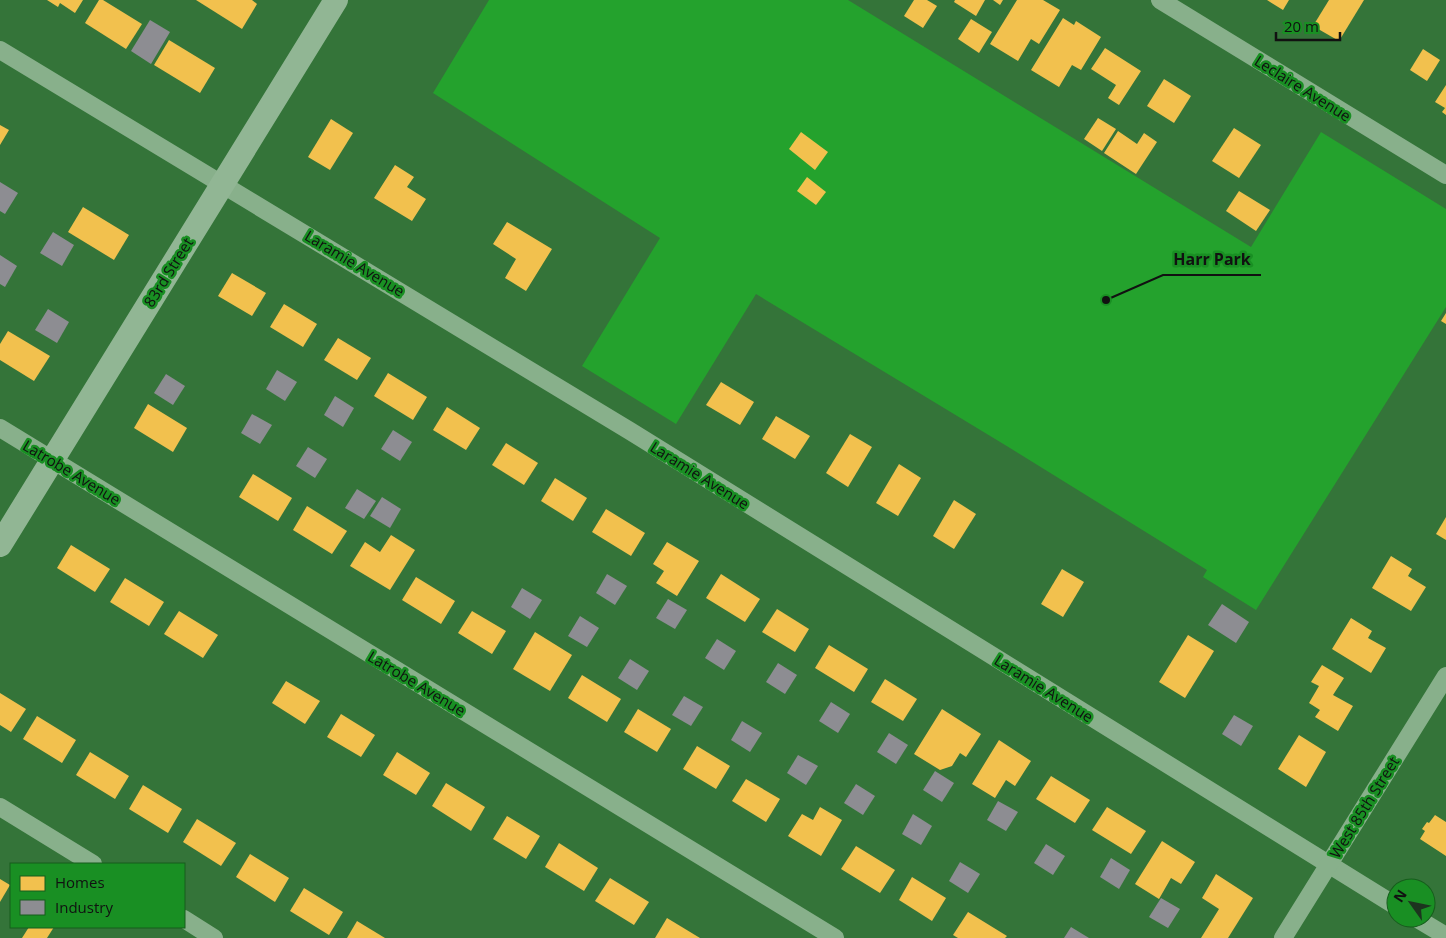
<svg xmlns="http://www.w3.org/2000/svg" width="1446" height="938" font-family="'Open Sans',sans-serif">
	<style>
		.green { fill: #24a22d }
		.homes { fill: #f2c14e }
		.industry { fill: #8d8d92 }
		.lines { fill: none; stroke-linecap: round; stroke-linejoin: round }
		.street { stroke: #88b08b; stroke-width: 18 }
		.secondary { stroke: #91b694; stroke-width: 24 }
		.labels { text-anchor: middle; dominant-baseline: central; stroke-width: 5; stroke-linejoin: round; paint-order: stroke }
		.street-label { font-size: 15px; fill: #111; stroke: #198f23 }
		.leader { fill: none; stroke: #111; stroke-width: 2 }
		.callout-dot { fill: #111; stroke: #198f23; stroke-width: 2 }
		.callout-label { font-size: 16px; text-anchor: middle; font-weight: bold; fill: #111; stroke: #198f23; stroke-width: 5; stroke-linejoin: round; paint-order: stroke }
	</style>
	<rect width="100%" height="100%" fill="#347439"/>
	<path class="green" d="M489,0H848L1251,247L1321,132L1446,209V307L1256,610L1203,577L1207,570L1010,448L756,294L676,424L582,366L660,238L433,93Z"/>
	<g class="homes">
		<path d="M47,0H83L75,13L60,3L58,7Z"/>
		<path d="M99,0H103L142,24L126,49L85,23Z"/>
		<path d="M196,0H252L257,4L242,29Z"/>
		<path d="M914,0H927L937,6L923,28L904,16Z"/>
		<path d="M955,0H985L976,16L954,2Z"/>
		<path d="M993,0H1003L1000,5Z"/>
		<path d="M1017,0H1043L1060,10L1039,44L1031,39L1018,61L990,44Z"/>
		<path d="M1267,0H1289L1283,10Z"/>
		<path d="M1329,0H1364L1339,41L1313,26Z"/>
		<path d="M1063,18L1074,25L1076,21L1101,37L1081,70L1072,65L1059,87L1031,70Z"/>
		<path d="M971,19L992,32L979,53L958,39Z"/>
		<path d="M169,40L215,68L200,93L154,65Z"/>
		<path d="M1105,48L1141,71L1119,105L1108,98L1116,85L1091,69Z"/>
		<path d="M1423,49L1440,60L1427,81L1410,70Z"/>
		<path d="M1164,79L1191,96L1174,123L1147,106Z"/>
		<path d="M1446,85V115L1442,112L1445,108L1435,102Z"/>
		<path d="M1098,118L1116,129L1102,151L1084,139Z"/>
		<path d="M331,119L353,133L330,170L308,157Z"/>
		<path d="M0,125L9,130L0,145Z"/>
		<path d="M1234,128L1261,145L1239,178L1212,161Z"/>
		<path d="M1118,131L1137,144L1144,133L1157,142L1136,174L1104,153Z"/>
		<path d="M801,132L828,152L815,170L789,149Z"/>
		<path d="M395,165L414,177L407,187L426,199L412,221L374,198Z"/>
		<path d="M807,177L826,192L816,205L797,191Z"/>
		<path d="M1239,191L1270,210L1256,231L1226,211Z"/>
		<path d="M83,207L129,235L114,260L68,232Z"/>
		<path d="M507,222L552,249L526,291L505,278L516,259L493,244Z"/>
		<path d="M232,273L266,293L252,316L218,296Z"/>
		<path d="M284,304L317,324L303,347L270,327Z"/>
		<path d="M1446,313V324L1441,321Z"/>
		<path d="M8,331L50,356L34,381L0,360V344Z"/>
		<path d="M338,338L371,358L357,380L324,360Z"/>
		<path d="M388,373L427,397L413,420L374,396Z"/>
		<path d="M721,382L754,402L740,425L706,405Z"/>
		<path d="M148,404L187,428L173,452L134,428Z"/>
		<path d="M447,407L480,428L466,450L433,430Z"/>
		<path d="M776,416L810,436L795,459L762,439Z"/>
		<path d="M850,434L872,447L848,487L826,473Z"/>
		<path d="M506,443L538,463L524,485L492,465Z"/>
		<path d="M899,464L921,478L898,516L876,503Z"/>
		<path d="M253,474L292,498L278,521L239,497Z"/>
		<path d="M555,478L587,498L573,521L541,501Z"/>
		<path d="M954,500L976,514L954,549L933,536Z"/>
		<path d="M307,506L347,531L332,554L293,530Z"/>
		<path d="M606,509L645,533L631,556L592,532Z"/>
		<path d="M1446,517V540L1436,534Z"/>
		<path d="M391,535L415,550L390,590L350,566L365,542L380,552Z"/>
		<path d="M667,542L699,561L677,596L656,583L664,571L653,564Z"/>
		<path d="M71,545L110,569L95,592L57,568Z"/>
		<path d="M1391,556L1412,569L1408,576L1426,587L1411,611L1372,588Z"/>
		<path d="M1062,569L1084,582L1063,617L1041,604Z"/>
		<path d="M721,574L760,599L745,622L706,598Z"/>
		<path d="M416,577L455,601L441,624L402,600Z"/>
		<path d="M125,578L164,602L149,626L110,602Z"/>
		<path d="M777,609L809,629L795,652L762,632Z"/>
		<path d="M179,611L218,635L203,658L164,634Z"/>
		<path d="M472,611L506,631L492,654L458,633Z"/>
		<path d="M1351,618L1372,631L1368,638L1386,648L1371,673L1332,649Z"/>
		<path d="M535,632L572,655L550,691L513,669Z"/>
		<path d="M1188,635L1214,651L1185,698L1159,682Z"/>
		<path d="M829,645L868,669L854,692L815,668Z"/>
		<path d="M1322,665L1344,678L1333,695L1353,706L1338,731L1315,717L1320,710L1309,703L1319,686L1311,682Z"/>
		<path d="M582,675L621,699L607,722L568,698Z"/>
		<path d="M885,679L917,699L903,721L871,702Z"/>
		<path d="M286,681L320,701L305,724L272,703Z"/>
		<path d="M0,693L26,709L11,732L0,725Z"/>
		<path d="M638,709L671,729L657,752L624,732Z"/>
		<path d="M942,709L981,734L966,757L960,753L952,766L940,770L914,754Z"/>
		<path d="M341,714L375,735L361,757L327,737Z"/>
		<path d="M37,716L76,740L62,763L23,739Z"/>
		<path d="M1299,735L1326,752L1306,787L1278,769Z"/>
		<path d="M999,740L1031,761L1015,786L1006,780L995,798L972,784Z"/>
		<path d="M697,746L730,766L716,789L683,769Z"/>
		<path d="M90,752L129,776L115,799L76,775Z"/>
		<path d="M397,752L430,773L416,795L383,775Z"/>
		<path d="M1051,776L1090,800L1075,823L1036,799Z"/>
		<path d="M746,779L780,799L766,822L732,801Z"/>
		<path d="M446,783L485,807L471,831L432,806Z"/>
		<path d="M143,785L182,809L168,833L129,809Z"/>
		<path d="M820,807L842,820L821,856L788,836L802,814L813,820Z"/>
		<path d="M1107,807L1146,831L1131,854L1092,830Z"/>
		<path d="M1435,815L1446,822V856L1420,839L1425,831L1422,829L1427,822L1429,823Z"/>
		<path d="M507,816L540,836L526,859L493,839Z"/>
		<path d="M197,819L236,843L221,866L183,842Z"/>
		<path d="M1162,841L1195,862L1181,884L1171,878L1159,899L1135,884Z"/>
		<path d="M559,843L598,868L584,891L545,867Z"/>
		<path d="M856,846L895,870L880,893L841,869Z"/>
		<path d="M250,854L289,878L275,902L236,877Z"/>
		<path d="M1216,874L1253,898L1228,938H1201L1219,909L1202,898Z"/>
		<path d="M912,877L946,898L932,921L899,900Z"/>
		<path d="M610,878L649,902L634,925L595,901Z"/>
		<path d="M0,879L10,885L0,902Z"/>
		<path d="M304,888L343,912L329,935L290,911Z"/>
		<path d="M968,912L1007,936L1005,938H958L953,935Z"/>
		<path d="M667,918L700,938H655Z"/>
		<path d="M357,921L385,938H347Z"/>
		<path d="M29,927H54L47,938H22Z"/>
	</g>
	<g class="industry">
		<path d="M150,20L170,32L151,64L131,51Z"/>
		<path d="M0,182L18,193L5,214L0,211Z"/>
		<path d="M53,232L74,245L62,266L40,253Z"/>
		<path d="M0,255L17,266L5,287L0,284Z"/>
		<path d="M48,309L69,322L57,343L35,330Z"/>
		<path d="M277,370L297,382L285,401L266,389Z"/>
		<path d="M166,374L185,386L173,405L154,393Z"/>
		<path d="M335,396L354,408L343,427L324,415Z"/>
		<path d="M252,414L272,425L260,444L241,433Z"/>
		<path d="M393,430L412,442L400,461L381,449Z"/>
		<path d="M308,447L327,459L315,478L296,466Z"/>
		<path d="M357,489L376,501L364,519L345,508Z"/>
		<path d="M382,497L401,509L390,528L370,516Z"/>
		<path d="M607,574L627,586L615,605L596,593Z"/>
		<path d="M522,588L542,600L530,619L511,607Z"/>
		<path d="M668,599L687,610L675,629L656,618Z"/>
		<path d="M1222,604L1249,622L1236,643L1208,625Z"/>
		<path d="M580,616L599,628L587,647L568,636Z"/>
		<path d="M717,639L736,651L724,670L705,658Z"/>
		<path d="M630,659L649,671L637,690L618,678Z"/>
		<path d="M778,663L797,675L785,694L766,682Z"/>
		<path d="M684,696L703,707L691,726L672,715Z"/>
		<path d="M831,702L850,714L838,733L819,721Z"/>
		<path d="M1234,715L1253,726L1241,746L1222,734Z"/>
		<path d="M742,721L762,733L750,752L731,740Z"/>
		<path d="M889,733L908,745L896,764L877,752Z"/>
		<path d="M798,755L818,766L806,785L787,773Z"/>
		<path d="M935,771L954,783L942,802L923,790Z"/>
		<path d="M856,784L875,796L863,815L844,803Z"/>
		<path d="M998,801L1018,812L1006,831L987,820Z"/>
		<path d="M913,814L932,826L921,845L902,834Z"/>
		<path d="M1046,844L1065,856L1053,875L1034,863Z"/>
		<path d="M1111,858L1130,870L1119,889L1100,877Z"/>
		<path d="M960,862L980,874L968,893L949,881Z"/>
		<path d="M1161,898L1180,909L1168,928L1149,917Z"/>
		<path d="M1071,927L1089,938H1064Z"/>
	</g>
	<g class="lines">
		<g class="street">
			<path d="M1160,0L1446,175"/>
			<path d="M0,50L630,431L1396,906"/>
			<path d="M0,428L835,938"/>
			<path d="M0,807L93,864"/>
			<path d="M1416,918L1446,936"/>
			<path d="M184,919L214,938"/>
			<path d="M1283,938L1446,676"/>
		</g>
		<path class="secondary" d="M0,545L336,0"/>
	</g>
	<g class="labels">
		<g class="street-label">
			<text transform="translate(1303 88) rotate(32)">Leclaire Avenue</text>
			<text transform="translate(355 263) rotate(31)">Laramie Avenue</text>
			<text transform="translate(168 272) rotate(-58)">83rd Street</text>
			<text transform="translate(72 472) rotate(31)">Latrobe Avenue</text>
			<text transform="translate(700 475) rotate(32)">Laramie Avenue</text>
			<text transform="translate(417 683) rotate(31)">Latrobe Avenue</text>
			<text transform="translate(1044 688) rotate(32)">Laramie Avenue</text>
			<text transform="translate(1364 807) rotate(-58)">West 85th Street</text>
		</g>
	</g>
	<path class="leader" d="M1106 300L1163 275H1261"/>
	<circle class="callout-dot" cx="1106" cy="300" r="5"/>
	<g class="callout-label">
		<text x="1212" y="265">Harr Park</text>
	</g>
	<rect x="10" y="863" width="175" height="65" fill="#198f23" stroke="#165d1c"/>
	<rect x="20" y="876" width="25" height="15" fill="#f2c14e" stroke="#165d1c"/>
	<text x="55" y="888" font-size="15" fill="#111111">Homes</text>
	<rect x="20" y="900" width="25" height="15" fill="#8d8d92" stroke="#165d1c"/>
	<text x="55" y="913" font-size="15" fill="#111111">Industry</text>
	<g transform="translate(1411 903) rotate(303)"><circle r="24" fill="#198f23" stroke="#165d1c"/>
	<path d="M0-4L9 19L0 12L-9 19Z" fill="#1d341f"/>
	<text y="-8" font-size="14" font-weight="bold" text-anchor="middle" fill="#111111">N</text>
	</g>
	<path d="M1276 32v8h64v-8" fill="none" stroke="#111111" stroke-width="2.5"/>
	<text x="1284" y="32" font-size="15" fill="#111111" stroke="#198f23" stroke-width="4" paint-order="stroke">20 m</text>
</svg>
